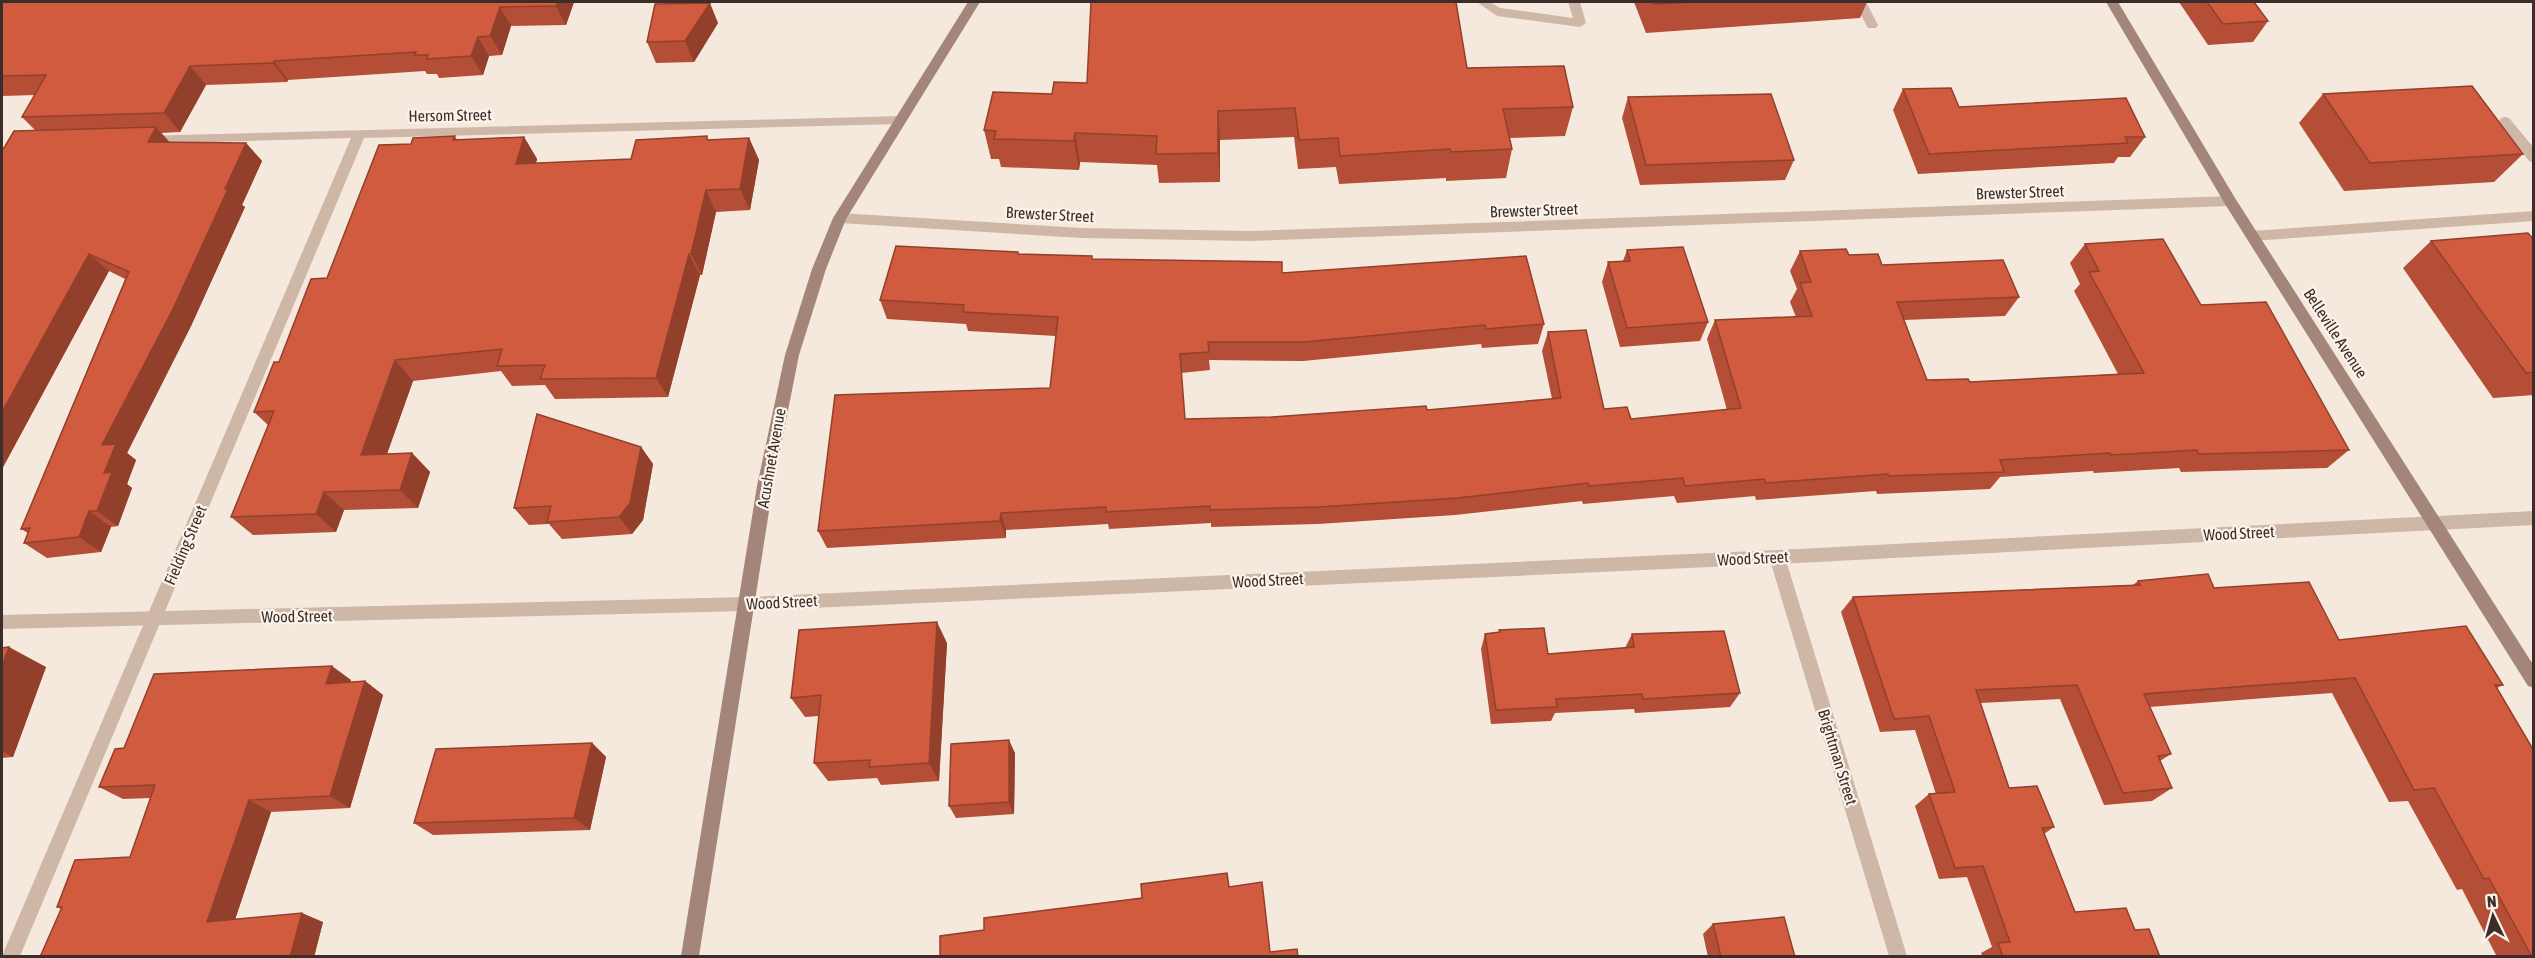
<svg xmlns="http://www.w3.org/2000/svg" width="2535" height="958" font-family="'Asap Condensed',sans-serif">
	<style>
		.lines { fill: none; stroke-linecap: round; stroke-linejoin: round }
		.service { fill: #cfb7a8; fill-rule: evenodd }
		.minor { fill: #cfb7a8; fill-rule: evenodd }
		.tertiary { fill: #cfb7a8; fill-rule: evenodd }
		.secondary { fill: #a38679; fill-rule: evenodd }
		.wall { fill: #b44e36 }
		.shaded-wall { fill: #92402c }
		.building { fill: #d15b3f; stroke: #92402c; stroke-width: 1.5 }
		.labels { text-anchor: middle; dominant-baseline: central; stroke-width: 4.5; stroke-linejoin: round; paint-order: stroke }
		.street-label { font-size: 16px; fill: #3b2d29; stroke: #fcf3eb }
	</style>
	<rect width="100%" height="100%" fill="#f5e9de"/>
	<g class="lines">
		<g class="service">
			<path d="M1477,2H1490L1500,8L1573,18L1568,2H1580L1586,23L1580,27L1497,16Z"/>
			<path d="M1854,2H1866L1878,25L1876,28H1868Z"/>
			<path d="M2505,117L2509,118L2534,148V163L2529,161L2501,124L2499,121L2501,118Z"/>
			<path d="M2534,211V221L2252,241L2245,236L2252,231Z"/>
		</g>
		<g class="minor">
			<path d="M900,116L906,120L900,124L364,138L20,956H2L351,138L145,144L139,139L141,136Z"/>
			<path d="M2230,196L2237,201L2230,206L1250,241L1081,238L840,223L833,218L840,213L1081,228L1250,231Z"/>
			<path d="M1777,550L1782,552L1785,557L1907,956H1889L1769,557L1772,552Z"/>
		</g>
		<path class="tertiary" d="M2534,511V525L1777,564L747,611L2,629V615L747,597L1777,550Z"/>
		<g class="secondary">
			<path d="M968,2H980L846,219L826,269L799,355L773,486L699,956H681L757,486L785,355L812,269L833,218Z"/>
			<path d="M2106,2H2118L2235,198L2534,666V688L2528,686L2225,204Z"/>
		</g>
	</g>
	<g class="wall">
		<path d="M2,2H574L566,25L511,26L502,55L489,56L483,75L439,78L437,74H427L425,71L288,80L287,82L206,85L180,132L161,133L169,142L246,143L262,161L242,205L245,207L191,326L127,453L136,460L127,484L132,488L118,526L111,527L101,552L47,558L24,543L28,533L21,529L125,279L109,271L2,469V148H4L35,130L22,117L35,95L2,96Z"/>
		<path d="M1634,2H1867L1860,18L1646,33Z"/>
		<path d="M2179,2H2254L2268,21L2253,42L2208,45Z"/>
		<path d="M718,23L694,62L656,63L647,42Z"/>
		<path d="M1467,68L1573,107L1565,136L1509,138L1512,149L1506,178L1446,181V178L1339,184L1336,167L1298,169L1294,137L1220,140V182L1159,183L1157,165L1080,162L1079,170L1001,167L999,159H991L984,130L1052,94L1087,83Z"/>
		<path d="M1903,89L1959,107L2145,137L2130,157H2118L2114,163L1918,174L1893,110Z"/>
		<path d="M2323,94L2523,154L2494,182L2344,191L2299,123Z"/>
		<path d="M1628,97L1794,160L1785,180L1640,185L1622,118Z"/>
		<path d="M455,136L457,140L524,137L537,159L536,163L631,159L709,140L749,138L759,160L750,210L716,212L702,275H700L668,397L555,399L545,385L512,386L501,371L413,381L387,454L412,453L430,472L418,508L344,510L336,532L253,535L231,517L268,425L254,412L279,362L411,144Z"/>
		<path d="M2534,240V395L2493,398L2403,268L2431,241Z"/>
		<path d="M2085,244L2201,305L2349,450L2327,468L2181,472L2179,468L2094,473L2093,471L2000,477L1990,489L1877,494L1876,491L1756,500L1755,496L1677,503L1674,496L1583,504L1582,501L1455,515L1318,524L1211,527V523L1109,529L1108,524L1006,530V538L827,548L818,531L1050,388L1056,336L968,331L966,324L887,319L880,300L1019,254L1282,273L1544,324L1538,344L1482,348L1481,344L1303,361L1209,360L1210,370L1181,373L1185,419L1272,417L1427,410L1552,399L1542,351L1548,332L1604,409L1631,419L1727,410L1707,339L1715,320L1796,317L1790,302L1797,289L1790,271L1800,251L1849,255L1882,265L2019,297L2005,316L1904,320L1927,380L1970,382L2118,374L2074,291L2080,284L2070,263Z"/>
		<path d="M1627,250L1708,322L1700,341L1620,347L1602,282L1608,262L1623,261Z"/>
		<path d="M641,447L653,464L643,520L632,534L562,539L549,524L529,525L514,508Z"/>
		<path d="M2138,581L2214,588L2339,640L2503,685L2497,688L2534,957H2497L2462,889L2457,890L2408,801L2389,802L2332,693L2149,707L2171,754L2160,761L2172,788L2152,801L2104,805L2060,699L1980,703L2009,788L2054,827L2044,834L2075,912L2135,930L2160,957H1983L1981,953L1992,947L1967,877L1939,879L1915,806L1929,794H1936L1915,730L1880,732L1841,612L1853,597L2133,585Z"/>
		<path d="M1499,630L1548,654L1625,648L1632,634L1740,693L1730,707L1635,713L1634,709L1555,713L1551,721L1491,724L1481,649L1485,634L1499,632Z"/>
		<path d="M947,643L939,781L881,785L877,778L828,781L814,763L819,716L805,717L791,698Z"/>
		<path d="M2,648L46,667L13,757L2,758Z"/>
		<path d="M351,680L350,682L365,681L383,695L350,808L271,812L235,919L323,922L314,957L61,909L57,907L130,857L150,798L123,799L99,787L124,748Z"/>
		<path d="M592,743L606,757L590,830L433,835L414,823Z"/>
		<path d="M1015,753L1014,814L956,818L949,806Z"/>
		<path d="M1713,924L1795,957H1708L1703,934Z"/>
	</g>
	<g class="shaded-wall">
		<path d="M558,2H574L566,25L556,6Z"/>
		<path d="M710,3L718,23L694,62L685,41Z"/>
		<path d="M500,7L511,26L502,55L490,36Z"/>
		<path d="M478,37L489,56L483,75L471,56Z"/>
		<path d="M274,61L288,80L287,82L273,63Z"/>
		<path d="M190,66L206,85L180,132L164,113Z"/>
		<path d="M1218,111L1220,140V182L1218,153Z"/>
		<path d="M156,127L173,146L148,142Z"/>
		<path d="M1075,133L1080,162L1079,170L1074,141Z"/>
		<path d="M524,137L537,159L529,185L516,164Z"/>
		<path d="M749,138L759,160L750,210L740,189Z"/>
		<path d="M246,143L262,161L242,205L245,207L191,326L127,453L136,460L127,484L132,488L118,526L97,511L104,473L102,445Z"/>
		<path d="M706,190L716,212L702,275L691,254Z"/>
		<path d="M89,254L109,271L2,469V412Z"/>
		<path d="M689,254L700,275L668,397L656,378Z"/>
		<path d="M395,360L413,381L380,473L361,455Z"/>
		<path d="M641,447L653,464L643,520L632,534L619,517Z"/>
		<path d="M412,453L430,472L418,508L400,490Z"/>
		<path d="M324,492L344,510L336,532L316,514Z"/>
		<path d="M89,511L111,527L101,552L79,537Z"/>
		<path d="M1001,513L1006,530V538L1000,521Z"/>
		<path d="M937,622L947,643L939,781L929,763Z"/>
		<path d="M9,647L46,667L13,757L2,751V666Z"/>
		<path d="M332,666L351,680L346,697L326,684Z"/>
		<path d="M365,681L383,695L350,808L330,796Z"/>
		<path d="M1009,740L1015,753L1014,814L1009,802Z"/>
		<path d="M592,743L606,757L590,830L574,818Z"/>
		<path d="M249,800L271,812L231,932L207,922Z"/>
		<path d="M302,913L323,922L314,957H290Z"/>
	</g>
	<g class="building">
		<path d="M2,2H558L556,6L500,7L490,36L478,37L471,56L427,59L428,55H414L416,52L274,61L273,63L190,66L164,113L22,117L46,75L2,76Z"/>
		<path d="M1091,2H1456L1467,68L1564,66L1573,107L1503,109L1512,149L1451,152L1450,149L1340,156L1338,138L1299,140L1295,108L1218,111V153L1156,154L1157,136L1075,133L1074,141L994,139L996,131L984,130L993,92L1052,94L1054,82L1087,83Z"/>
		<path d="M1653,2H1693L1654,4Z"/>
		<path d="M2207,2H2254L2268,21L2223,24Z"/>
		<path d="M710,3L685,41L647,42L655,4Z"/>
		<path d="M2472,86L2523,154L2370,163L2323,94Z"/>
		<path d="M1951,88L1959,107L2126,98L2145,137H2125L2128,143L1929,154L1903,89Z"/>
		<path d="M1771,94L1794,160L1646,165L1628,97Z"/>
		<path d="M156,127L148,142L246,143L225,189H228L173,309L102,445L116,444L104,473L112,472L97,511H89L79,537L24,543L30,528L21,529L129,272L89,254L2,412V148H4L14,131Z"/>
		<path d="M455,136L453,140L524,137L516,164L631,159L636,140L707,136V140L749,138L740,189L706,190L691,254H689L656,378L540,379L545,365L497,366L502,349L395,360L361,455L412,453L400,490L324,492L316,514L231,517L274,411L254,412L274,362H279L311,279L327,278L379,145L411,144L413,138Z"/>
		<path d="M2528,233L2534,240V372L2526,373L2431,241Z"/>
		<path d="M2163,239L2201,305L2266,302L2349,450L2199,454L2197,450L2111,455L2110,453L2000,460L2004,472L1889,476L1888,474L1766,483L1764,479L1685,486L1683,478L1589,486L1588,483L1458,498L1319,507L1210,510V506L1106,512V507L1001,513L1000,521L818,531L835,395L1050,388L1058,317L963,312L964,305L880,300L896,246L1018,252V254L1092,256V259L1282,262V273L1526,256L1544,324L1486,329L1485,325L1304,342H1208L1209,352L1180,354L1185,419L1272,417L1426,406L1427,410L1561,398L1548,332L1586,330L1604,409L1627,407L1631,419L1741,408L1715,320L1812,316L1800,283L1811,282L1800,251L1846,249L1849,255L1878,254L1882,265L2003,260L2019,297L1897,302L1927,380L1968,379L1970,382L2144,373L2089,272L2099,271L2085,244Z"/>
		<path d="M1683,247L1708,322L1627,328L1608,262L1630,261L1627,250Z"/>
		<path d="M537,414L641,447L630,503L619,517L547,522L551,506L514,508Z"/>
		<path d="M2208,574L2214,588L2309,582L2339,640L2466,626L2503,685H2495L2534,751V957H2532L2489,878L2484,879L2434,788L2414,790L2355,678L2144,694L2171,754L2158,756L2172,788L2123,793L2077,685L1976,690L2009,788L2037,786L2054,827L2042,828L2075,912L2126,908L2135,930L2149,929L2160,957H2003L1998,943L2010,942L1983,866L1955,868L1929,794L1955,792L1929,716L1894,719L1853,597L2140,585L2138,581Z"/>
		<path d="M937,622L929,763L869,767L870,760L814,763L821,695L791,698L799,630Z"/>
		<path d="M1544,628L1548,654L1634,647L1632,634L1724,631L1740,693L1643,699L1642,694L1556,699L1557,707L1496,710L1485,634L1500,632L1499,630Z"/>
		<path d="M9,647L2,666V648Z"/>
		<path d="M332,666L326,684L365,681L330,796L249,800L207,922L302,913L290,957H40L62,907H57L75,860L130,857L155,785L99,787L115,749L124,748L154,674Z"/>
		<path d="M1009,740V802L949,806L951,744Z"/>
		<path d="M592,743L574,818L414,823L436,749Z"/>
		<path d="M1227,873L1229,887L1262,882L1270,952L1297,949L1298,957H940V936L984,930V918L1142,898L1141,884Z"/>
		<path d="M1784,917L1795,957H1721L1713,924Z"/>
	</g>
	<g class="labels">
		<g class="street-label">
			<text transform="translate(450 115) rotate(-1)">Hersom Street</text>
			<text transform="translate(2020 192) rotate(-2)">Brewster Street</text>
			<text transform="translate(1534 210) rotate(-2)">Brewster Street</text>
			<text transform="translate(1050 214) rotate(3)">Brewster Street</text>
			<text transform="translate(2336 333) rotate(57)">Belleville Avenue</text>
			<text transform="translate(771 458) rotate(-80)">Acushnet Avenue</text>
			<text transform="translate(2239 533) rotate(-3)">Wood Street</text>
			<text transform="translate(185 545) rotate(-67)">Fielding Street</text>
			<text transform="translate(1753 558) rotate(-3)">Wood Street</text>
			<text transform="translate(1268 580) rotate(-3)">Wood Street</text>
			<text transform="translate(782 602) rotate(-3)">Wood Street</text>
			<text transform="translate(297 616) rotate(-1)">Wood Street</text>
			<text transform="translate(1838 757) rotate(73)">Brightman Street</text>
		</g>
	</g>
	<rect width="2535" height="958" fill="none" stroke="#3b2d29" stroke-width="6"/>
	<g transform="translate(2493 916) rotate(355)" stroke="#fcf3eb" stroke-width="4.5" paint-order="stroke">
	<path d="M0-4.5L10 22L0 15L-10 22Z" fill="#3b2d29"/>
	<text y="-9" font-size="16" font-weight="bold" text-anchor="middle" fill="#3b2d29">N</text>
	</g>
</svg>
